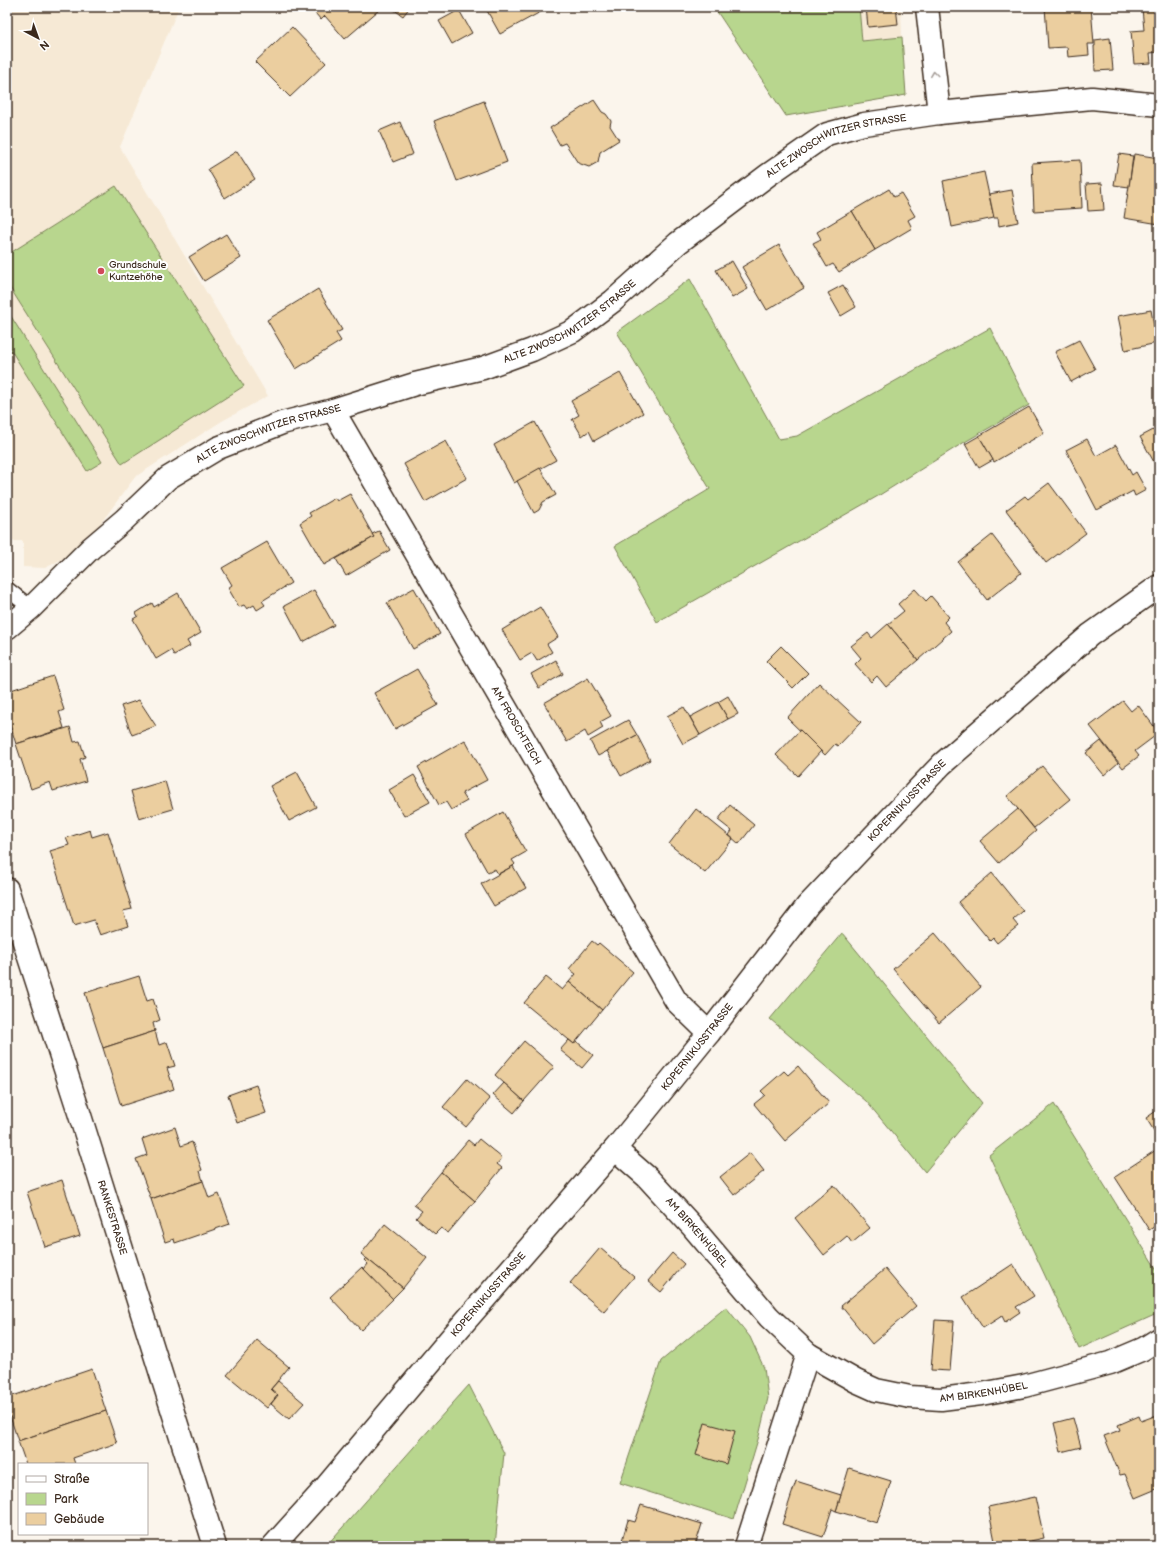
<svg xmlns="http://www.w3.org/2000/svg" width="1166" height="1553" font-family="'Balsamiq Sans',sans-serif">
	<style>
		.built { fill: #f6e9d5 }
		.green { fill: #b8d68e; stroke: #7a8056 }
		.building { fill: #ebce9f; stroke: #3b2a1e }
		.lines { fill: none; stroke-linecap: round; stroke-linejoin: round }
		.lane-casing { stroke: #3b2a1e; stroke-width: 17 }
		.street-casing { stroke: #3b2a1e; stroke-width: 25 }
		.secondary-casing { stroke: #3b2a1e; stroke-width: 25 }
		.lane { stroke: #fff; stroke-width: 14 }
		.street { stroke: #fff; stroke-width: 22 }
		.secondary { stroke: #fff; stroke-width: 22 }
		.oneway { stroke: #a79f9a }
		.poi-dot { fill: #d1495b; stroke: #fff; stroke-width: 1.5 }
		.labels { text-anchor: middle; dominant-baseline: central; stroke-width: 4; stroke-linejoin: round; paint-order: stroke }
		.street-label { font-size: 10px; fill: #3b2a1e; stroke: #fff }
		.poi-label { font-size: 10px; fill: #3b2a1e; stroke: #fff; text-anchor: start }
	</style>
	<rect width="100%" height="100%" fill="#fbf5ec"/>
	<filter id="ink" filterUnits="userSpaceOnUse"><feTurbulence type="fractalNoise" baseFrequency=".025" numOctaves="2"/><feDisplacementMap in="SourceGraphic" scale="8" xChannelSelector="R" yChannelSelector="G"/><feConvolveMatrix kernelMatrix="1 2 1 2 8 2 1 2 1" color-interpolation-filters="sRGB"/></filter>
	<g filter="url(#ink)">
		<g class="built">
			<path d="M7,7H179L120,147L268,396L222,421L135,477L92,535L70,555L45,568L23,567V541H7Z"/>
			<path d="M859,7H901L902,37L862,41Z"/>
		</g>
		<g class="green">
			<path d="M714,7H859L862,41L902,37L906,95L786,116Z"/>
			<path d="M116,186L244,386L122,464L7,283V255Z"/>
			<path d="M690,279L779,439L797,436L990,328L1029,405L963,443L878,496L657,622L615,546L710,489L617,332Z"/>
			<path d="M7,310L102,462L87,471L7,344Z"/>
			<path d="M842,933L982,1103L925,1172L866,1101L770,1019Z"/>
			<path d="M1054,1104L1159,1273V1313L1079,1349L989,1155Z"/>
			<path d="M726,1307L750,1337L764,1368L768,1398L759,1436L734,1519L620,1483L661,1361Z"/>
			<path d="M469,1385L504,1453L495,1546H326Z"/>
		</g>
		<g class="building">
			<path d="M310,7H377L379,10L345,39L325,16L321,20Z"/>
			<path d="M390,7H410L403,16Z"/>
			<path d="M485,7H545L546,9L500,34Z"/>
			<path d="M866,7H896L898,24L868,27Z"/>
			<path d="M1045,7H1091L1094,44H1088L1089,55L1068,57L1067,47L1048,48Z"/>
			<path d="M1159,7V52L1150,53L1151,63L1134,64L1131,31L1144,30L1142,8Z"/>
			<path d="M459,10L472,33L452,44L439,21Z"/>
			<path d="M292,27L326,63L290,97L255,62Z"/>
			<path d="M1110,38L1113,70L1095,71L1094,46H1095V40Z"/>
			<path d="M594,100L602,112L606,114L611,121L610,126L619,140L600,152L598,162L589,167L578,163L565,143L560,145L550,128Z"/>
			<path d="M484,101L507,162L457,181L434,121Z"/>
			<path d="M400,122L413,154L393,162L379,131Z"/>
			<path d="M237,151L255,179L225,198L208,169Z"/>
			<path d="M1119,154L1133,156L1129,187L1114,185Z"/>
			<path d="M1134,154L1159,158V224L1124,218Z"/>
			<path d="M1080,160L1082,208L1034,211L1032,163Z"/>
			<path d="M984,172L994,218L952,227L943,181Z"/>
			<path d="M1102,183L1104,210L1088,211L1086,184Z"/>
			<path d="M889,189L894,197L901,193L915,216L908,220L912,228L875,250L852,211Z"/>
			<path d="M1012,190L1018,222L999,226L998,218H994L989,194Z"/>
			<path d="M852,211L875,250L839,272L833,264L827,267L813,243L821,239L817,232Z"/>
			<path d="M226,234L241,258L204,281L189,257Z"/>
			<path d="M779,245L804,288L767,310L742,267Z"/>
			<path d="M732,261L748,289L732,298L716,270Z"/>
			<path d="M843,285L856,307L841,316L828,293Z"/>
			<path d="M318,289L342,330L336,333L341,341L296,369L267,320Z"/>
			<path d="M1151,310L1157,343L1125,350L1118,316Z"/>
			<path d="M1079,340L1095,369L1071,382L1055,352Z"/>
			<path d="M620,373L643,413L594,441L589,431L582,436L572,419L579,415L571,401Z"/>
			<path d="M1029,407L1044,433L994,462L979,436Z"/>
			<path d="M535,422L556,460L514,483L494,445Z"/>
			<path d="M1159,427V471L1140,437Z"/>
			<path d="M979,436L993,460L979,468L965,444Z"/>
			<path d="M1087,439L1096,456L1116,445L1132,475L1136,472L1146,490L1135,496L1133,491L1097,510L1066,450Z"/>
			<path d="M446,441L467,478L425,502L404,464Z"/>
			<path d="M540,468L556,495L543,502L539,510L534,513L517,481Z"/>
			<path d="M1049,483L1086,533L1046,563L1006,510L1025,496L1028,499Z"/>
			<path d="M350,494L374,537L324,565L300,523L311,516L309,513L335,498L337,501Z"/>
			<path d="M379,531L390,550L346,576L336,559L374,537L372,534Z"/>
			<path d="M992,535L1021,573L987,600L958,562Z"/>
			<path d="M267,542L291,583L262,601L265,605L257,610L254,605L247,609L244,605L239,607L228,588L232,585L222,568Z"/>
			<path d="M414,588L440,634L413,649L387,603Z"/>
			<path d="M915,589L926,601L931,596L949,617L944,622L951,631L918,660L888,624L904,611L898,604Z"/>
			<path d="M314,590L334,625L303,642L284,606Z"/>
			<path d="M178,593L201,633L187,641L190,646L174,655L171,650L156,659L133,619L138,616L136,613L152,603L154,607Z"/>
			<path d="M540,607L558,637L547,644L552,652L537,661L532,653L520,660L502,630Z"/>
			<path d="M888,624L918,660L886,687L877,676L871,682L855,664L861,658L851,646L868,633L872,638Z"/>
			<path d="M781,646L808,673L793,688L766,661Z"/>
			<path d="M556,660L563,674L539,688L531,674Z"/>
			<path d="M417,669L438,705L395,729L374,693Z"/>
			<path d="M53,676L64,710L59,712L64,728L16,744L7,715V699L11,690Z"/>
			<path d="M588,678L611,716L600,722L603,728L588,737L585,731L567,742L544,703Z"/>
			<path d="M819,683L861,722L838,746L835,744L825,755L787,718Z"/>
			<path d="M728,696L738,714L728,719L718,702Z"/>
			<path d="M139,700L156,726L132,735L121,706Z"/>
			<path d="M1123,701L1131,711L1138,705L1159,733L1135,751L1139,756L1123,768L1090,726Z"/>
			<path d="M718,702L728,719L700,735L690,717Z"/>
			<path d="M684,707L700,735L683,744L667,716Z"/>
			<path d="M628,720L637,735L598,756L590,741Z"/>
			<path d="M70,727L74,742L80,741L85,757L80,759L86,781L53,791L50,782L31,789L16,744Z"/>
			<path d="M800,730L821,751L798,776L776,755Z"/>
			<path d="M637,735L650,760L621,776L607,751Z"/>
			<path d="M465,740L487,780L462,793L467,801L451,810L446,802L439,805L418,767Z"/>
			<path d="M1101,741L1118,763L1104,775L1086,753Z"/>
			<path d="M1042,766L1070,799L1034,828L1007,796Z"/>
			<path d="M297,772L316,807L289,821L270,786Z"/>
			<path d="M414,775L430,802L404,816L389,790Z"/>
			<path d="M165,781L173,809L139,819L131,791Z"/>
			<path d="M730,805L754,825L739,844L729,835L732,831L718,820Z"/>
			<path d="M696,809L733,839L705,873L669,844Z"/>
			<path d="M1018,809L1036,831L999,863L980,841Z"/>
			<path d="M503,812L526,852L512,860L515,864L513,866L498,874L495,869L488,873L466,834Z"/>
			<path d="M90,830L92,837L108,832L132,909L123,911L128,926L100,935L94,920L74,926L50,851L69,845L66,838Z"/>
			<path d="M513,866L526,888L494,906L481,884Z"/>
			<path d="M992,873L1023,911L1013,920L1018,926L997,943L993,938L990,941L958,902Z"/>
			<path d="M935,933L981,987L939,1023L893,969Z"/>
			<path d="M592,941L597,945L599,943L633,972L602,1010L569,982L576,974L569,969Z"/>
			<path d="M139,976L147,1001L153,999L160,1020L153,1023L155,1031L103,1048L85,993Z"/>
			<path d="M546,977L562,990L569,982L602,1010L574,1044L524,1003Z"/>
			<path d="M155,1031L159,1045L167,1042L175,1066L167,1068L174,1089L121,1106L103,1048Z"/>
			<path d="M569,1040L574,1044L576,1041L593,1055L582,1068L560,1050Z"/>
			<path d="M524,1041L554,1067L524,1101L495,1075Z"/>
			<path d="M798,1066L829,1103L785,1141L754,1104L765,1095L761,1091L784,1071L788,1075Z"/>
			<path d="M467,1079L490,1099L466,1127L443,1107Z"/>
			<path d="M504,1083L524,1101L514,1113L493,1095Z"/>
			<path d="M256,1085L266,1113L237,1123L228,1095Z"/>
			<path d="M1159,1109V1139L1146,1118Z"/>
			<path d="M175,1127L181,1146L192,1142L202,1170L200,1171L203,1181L151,1199L136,1159L147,1155L142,1139Z"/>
			<path d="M479,1139L502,1158L497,1164L502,1168L475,1201L441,1172L468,1140L474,1145Z"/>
			<path d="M1159,1148V1224L1149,1230L1115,1177Z"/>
			<path d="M750,1153L764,1171L734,1195L720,1177Z"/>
			<path d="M441,1172L475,1201L448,1233L441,1228L435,1234L416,1218L422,1211L414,1205Z"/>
			<path d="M62,1180L80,1236L45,1247L27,1192Z"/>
			<path d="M203,1181L209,1198L219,1194L230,1224L175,1243L174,1239L165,1242L151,1199Z"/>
			<path d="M834,1185L870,1228L852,1243L847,1236L824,1255L795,1218Z"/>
			<path d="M385,1224L427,1258L403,1288L361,1254Z"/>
			<path d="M600,1248L634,1277L604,1312L570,1283Z"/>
			<path d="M672,1253L684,1264L661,1292L648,1281Z"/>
			<path d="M366,1258L403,1288L392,1299L364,1269L368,1264L364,1260Z"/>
			<path d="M1013,1264L1034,1296L1016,1307L1020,1312L1005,1322L1002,1316L983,1328L963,1297Z"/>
			<path d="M362,1267L393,1299L361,1330L330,1297Z"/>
			<path d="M885,1269L916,1306L872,1344L841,1306Z"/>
			<path d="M935,1320L954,1321L950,1371L931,1370Z"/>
			<path d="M257,1340L289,1367L271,1389L278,1395L267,1408L227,1375Z"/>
			<path d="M92,1369L106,1411L18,1441L7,1407V1398Z"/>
			<path d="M278,1381L304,1403L289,1419L271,1404L278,1395L271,1389Z"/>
			<path d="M106,1411L117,1443L73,1458L75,1464H26L18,1441Z"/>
			<path d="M1157,1415L1159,1420V1488L1135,1498L1125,1474L1120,1475L1104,1436L1120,1430L1118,1425L1139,1416L1141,1421Z"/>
			<path d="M1073,1418L1081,1447L1061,1452L1054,1423Z"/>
			<path d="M705,1423L735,1431L726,1464L696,1455Z"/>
			<path d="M849,1468L891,1481L877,1523L836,1511Z"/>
			<path d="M796,1481L841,1495L836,1511L832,1509L823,1537L782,1524Z"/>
			<path d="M1035,1497L1044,1538L1008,1546H996L988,1507Z"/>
			<path d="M641,1505L702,1524L695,1546H626L621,1544L628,1520L635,1522Z"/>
		</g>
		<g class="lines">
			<defs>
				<path id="lane" d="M7,589L31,608"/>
				<g id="street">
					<path d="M927,7L939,113"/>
					<path id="s1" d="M333,410C448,607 561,804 676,1001L709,1033"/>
					<path id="s2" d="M7,628L31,608L91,548L124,520L168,478L218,448L282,423L333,410L415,384L483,368L532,350L573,331L613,301L678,243L768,175L827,134L864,124L939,113L1092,98L1159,105"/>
					<path id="s3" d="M7,889L77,1106L215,1546"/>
					<path id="s4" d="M615,1149L647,1177L691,1225L769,1317L808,1354L856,1381L876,1390L910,1397L941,1399L981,1394L1024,1386L1110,1363L1143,1349L1159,1339"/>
					<path d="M746,1546L808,1354"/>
				</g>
				<g id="secondary">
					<path id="s5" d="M273,1546L319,1495L455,1333L615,1149L709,1033L808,905L942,764L1090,635L1159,586"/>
				</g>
			</defs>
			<use href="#lane" class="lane-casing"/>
			<use href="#street" class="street-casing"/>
			<use href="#secondary" class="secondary-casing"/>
			<use href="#lane" class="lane"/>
			<use href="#street" class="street"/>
			<use href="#secondary" class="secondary"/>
		</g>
		<defs><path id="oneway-chevron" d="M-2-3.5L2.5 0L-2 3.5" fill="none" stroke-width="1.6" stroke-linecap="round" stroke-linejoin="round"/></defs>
		<use class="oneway" href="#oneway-chevron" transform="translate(934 74) rotate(-97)"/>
	</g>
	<circle class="poi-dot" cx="101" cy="271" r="4"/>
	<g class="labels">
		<g class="street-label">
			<text stroke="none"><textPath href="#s2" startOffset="979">ALTE ZWOSCHWITZER STRASSE</textPath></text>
			<text stroke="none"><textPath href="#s2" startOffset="655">ALTE ZWOSCHWITZER STRASSE</textPath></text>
			<text stroke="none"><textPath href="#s2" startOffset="331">ALTE ZWOSCHWITZER STRASSE</textPath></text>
			<text stroke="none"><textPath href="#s1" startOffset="365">AM FROSCHTEICH</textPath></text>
			<text stroke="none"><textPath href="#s5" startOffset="979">KOPERNIKUSSTRASSE</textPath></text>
			<text stroke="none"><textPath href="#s5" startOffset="655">KOPERNIKUSSTRASSE</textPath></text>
			<text stroke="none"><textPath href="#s3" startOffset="345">RANKESTRASSE</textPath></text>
			<text stroke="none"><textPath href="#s4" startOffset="117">AM BIRKENHÜBEL</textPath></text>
			<text stroke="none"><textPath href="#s5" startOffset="331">KOPERNIKUSSTRASSE</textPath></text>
			<text stroke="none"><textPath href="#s4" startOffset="468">AM BIRKENHÜBEL</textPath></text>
		</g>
		<g class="poi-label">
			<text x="109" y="265">Grundschule<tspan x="109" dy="12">Kuntzehöhe</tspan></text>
		</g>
	</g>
	<rect width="1166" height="1553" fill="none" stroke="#fff" stroke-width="24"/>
	<rect x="12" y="12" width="1142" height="1529" fill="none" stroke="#3b2a1e" stroke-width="1.5" filter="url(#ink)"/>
	<rect x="18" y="1463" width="130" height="72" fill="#ffffff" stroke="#b1aaa5"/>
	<rect x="26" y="1476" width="20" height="6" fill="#ffffff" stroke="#b1aaa5"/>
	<text x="54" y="1483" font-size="12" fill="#3b2a1e">Straße</text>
	<rect x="26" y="1493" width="20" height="12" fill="#b8d68e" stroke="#b1aaa5"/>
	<text x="54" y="1503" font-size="12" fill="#3b2a1e">Park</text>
	<rect x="26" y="1513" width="20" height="12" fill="#ebce9f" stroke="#b1aaa5"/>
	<text x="54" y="1523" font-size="12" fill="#3b2a1e">Gebäude</text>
	<g transform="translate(38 38) rotate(139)" stroke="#ffffff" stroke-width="3" paint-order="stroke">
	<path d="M0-3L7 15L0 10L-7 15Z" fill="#3b2a1e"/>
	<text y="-6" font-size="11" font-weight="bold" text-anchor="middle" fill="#3b2a1e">N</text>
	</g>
</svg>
